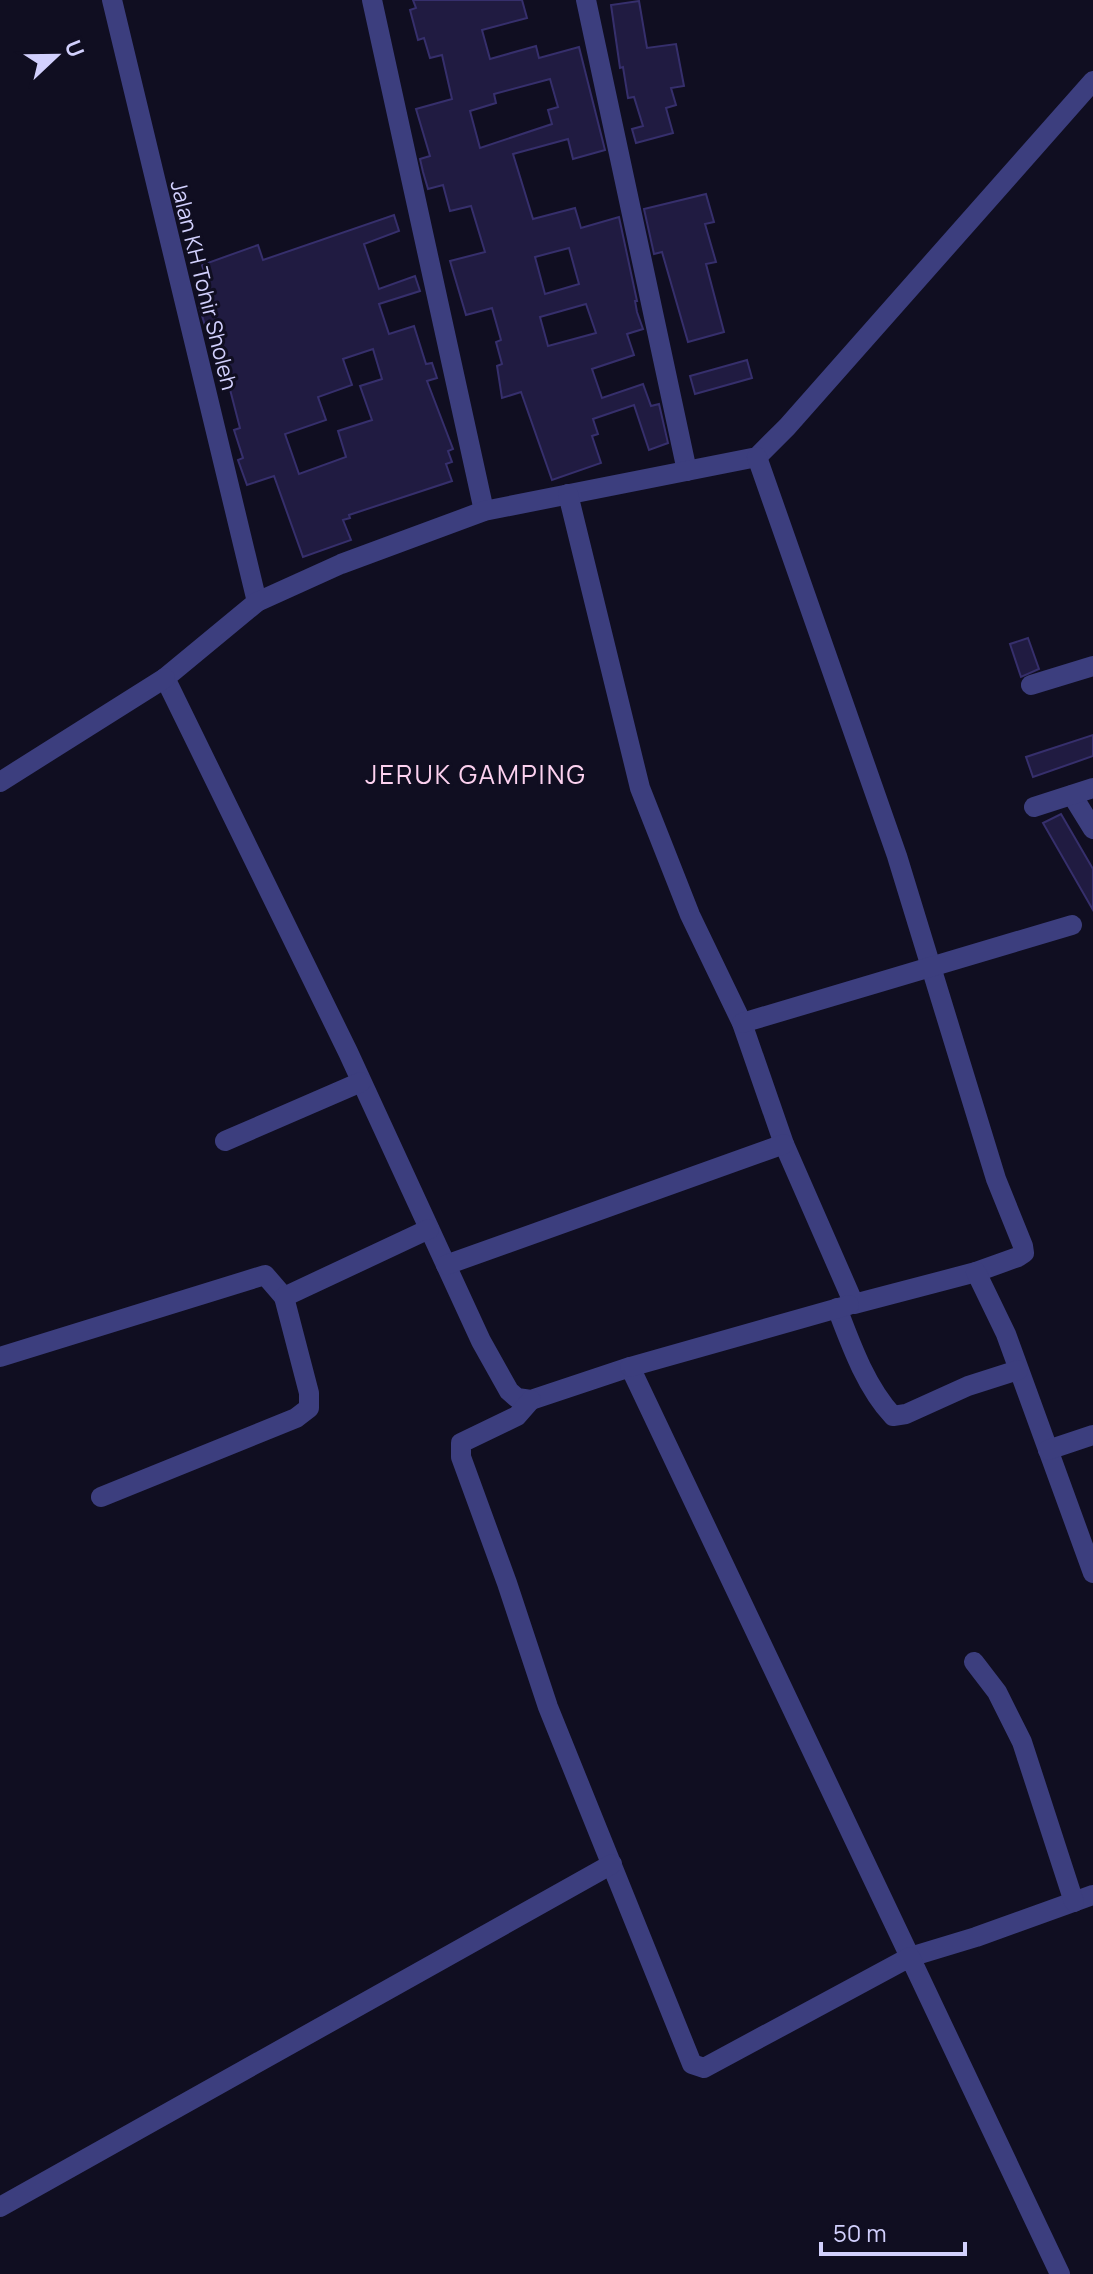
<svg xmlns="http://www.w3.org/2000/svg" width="1093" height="2274" font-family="Manrope,sans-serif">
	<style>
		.building { fill: #201b41; stroke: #362f6c; stroke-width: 2; fill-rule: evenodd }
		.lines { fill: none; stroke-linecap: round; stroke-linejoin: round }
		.minor { stroke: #3c3e7e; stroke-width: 20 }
		.labels { text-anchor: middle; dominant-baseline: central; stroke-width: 6; stroke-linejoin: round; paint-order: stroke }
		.street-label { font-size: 22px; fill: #d2d0fd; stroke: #100e21 }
		.quarter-label { font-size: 26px; letter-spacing: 2px; fill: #fdd2f0; stroke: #100e21 }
	</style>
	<rect width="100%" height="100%" fill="#100e21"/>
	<g class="building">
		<path d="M413,0H522L527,18L482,30L490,59L536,46L539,58L579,47L605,150L573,159L568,139L513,154L533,219L575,208L581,228L619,217L637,301H635L637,312L643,329L627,334L634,355L592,369L602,398L643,384L651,406L659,404L668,443L649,450L634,405L593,419L598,434L592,436L601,463L552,480L521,392L502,398L497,366L502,364L496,342L501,340L492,308L466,315L450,261L485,252L471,206L450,211L443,185L428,189L423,172L420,159L430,156L416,109L452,99L442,55L430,58L424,38L418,40L410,10L416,8ZM550,79L558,107L548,110L552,124L480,148L470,111L496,103L494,94ZM569,248L579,284L545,294L535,257ZM586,304L596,333L548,346L540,317Z"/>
		<path d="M639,1L647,48L676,44L684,86L671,88L676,105L666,108L673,133L636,143L632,129L643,126L634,97L628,98L623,67L620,68L611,5Z"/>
		<path d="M706,194L714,222L705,224L716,262L706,264L724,332L688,342L662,252L654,254L644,209Z"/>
		<path d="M394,215L399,231L364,244L379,289L415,276L420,291L379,304L389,334L414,326L426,364L432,363L437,378L427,381L453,449L448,451L452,462L446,464L452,481L349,515L350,518L343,520L351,540L303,557L274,476L247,485L238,460L243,458L234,430L240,428L226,374L230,373L215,329L207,332L199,306L213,301L202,265L258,245L263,260ZM373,349L382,379L360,386L372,420L338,431L346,457L299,474L285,434L326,420L318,397L352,385L343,359Z"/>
		<path d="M747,360L752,378L695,394L690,376Z"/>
		<path d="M1028,638L1039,669L1021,677L1010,644Z"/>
		<path d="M1093,735V756L1033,777L1026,757Z"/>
		<path d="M1061,814L1093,869V910L1043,823Z"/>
	</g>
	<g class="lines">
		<g class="minor">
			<path d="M112,0L257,602"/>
			<path d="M372,0L484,511"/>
			<path d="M586,0L687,471"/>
			<path d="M1093,81L787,427L757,457L484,511L341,564L257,602L165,678L348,1052L481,1341L509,1391L517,1398L531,1400L630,1367L910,1957L976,1937L1093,1895"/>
			<path d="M568,494L640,788L690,915L742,1023L784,1144L854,1304L976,1272L1018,1257L1024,1253L1023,1246L996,1179L897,856L757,457"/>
			<path d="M1031,685L1093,666"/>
			<path d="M0,782L165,678"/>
			<path d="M1072,795L1093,829"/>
			<path d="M1034,807L1093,788"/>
			<path d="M742,1023L1072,925"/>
			<path d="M225,1141L361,1082"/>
			<path d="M446,1265L784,1144"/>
			<path d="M976,1272L1006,1334L1093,1573"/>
			<path d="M837,1308C851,1345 866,1387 893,1416L906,1414L968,1386L1018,1370"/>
			<path d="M0,1357L265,1275L284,1297"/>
			<path d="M630,1367L849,1305"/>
			<path d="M531,1400L517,1416L461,1443V1457L507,1583L548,1707L692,2064L704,2068L910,1957L1060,2274"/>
			<path d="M1048,1450L1093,1435"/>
			<path d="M101,1497L296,1418L309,1408V1393L284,1297L429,1229"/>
			<path d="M974,1662L997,1692L1022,1742L1074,1902"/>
			<path d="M0,2207L612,1864"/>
		</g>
	</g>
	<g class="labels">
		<g class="street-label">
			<text transform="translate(204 285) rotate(76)">Jalan KH Tohir Sholeh</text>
		</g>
		<g class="quarter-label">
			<text x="476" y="774">JERUK GAMPING</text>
		</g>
	</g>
	<g transform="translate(56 56) rotate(68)" stroke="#100e21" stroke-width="6" paint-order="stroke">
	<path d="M0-6L14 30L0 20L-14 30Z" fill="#d2d0fd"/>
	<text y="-12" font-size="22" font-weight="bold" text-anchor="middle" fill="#d2d0fd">U</text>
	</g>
	<path d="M821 2242v12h144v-12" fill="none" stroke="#d2d0fd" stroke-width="4"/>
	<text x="833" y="2242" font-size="24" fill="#d2d0fd" stroke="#100e21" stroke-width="6" paint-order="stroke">50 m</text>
</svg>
